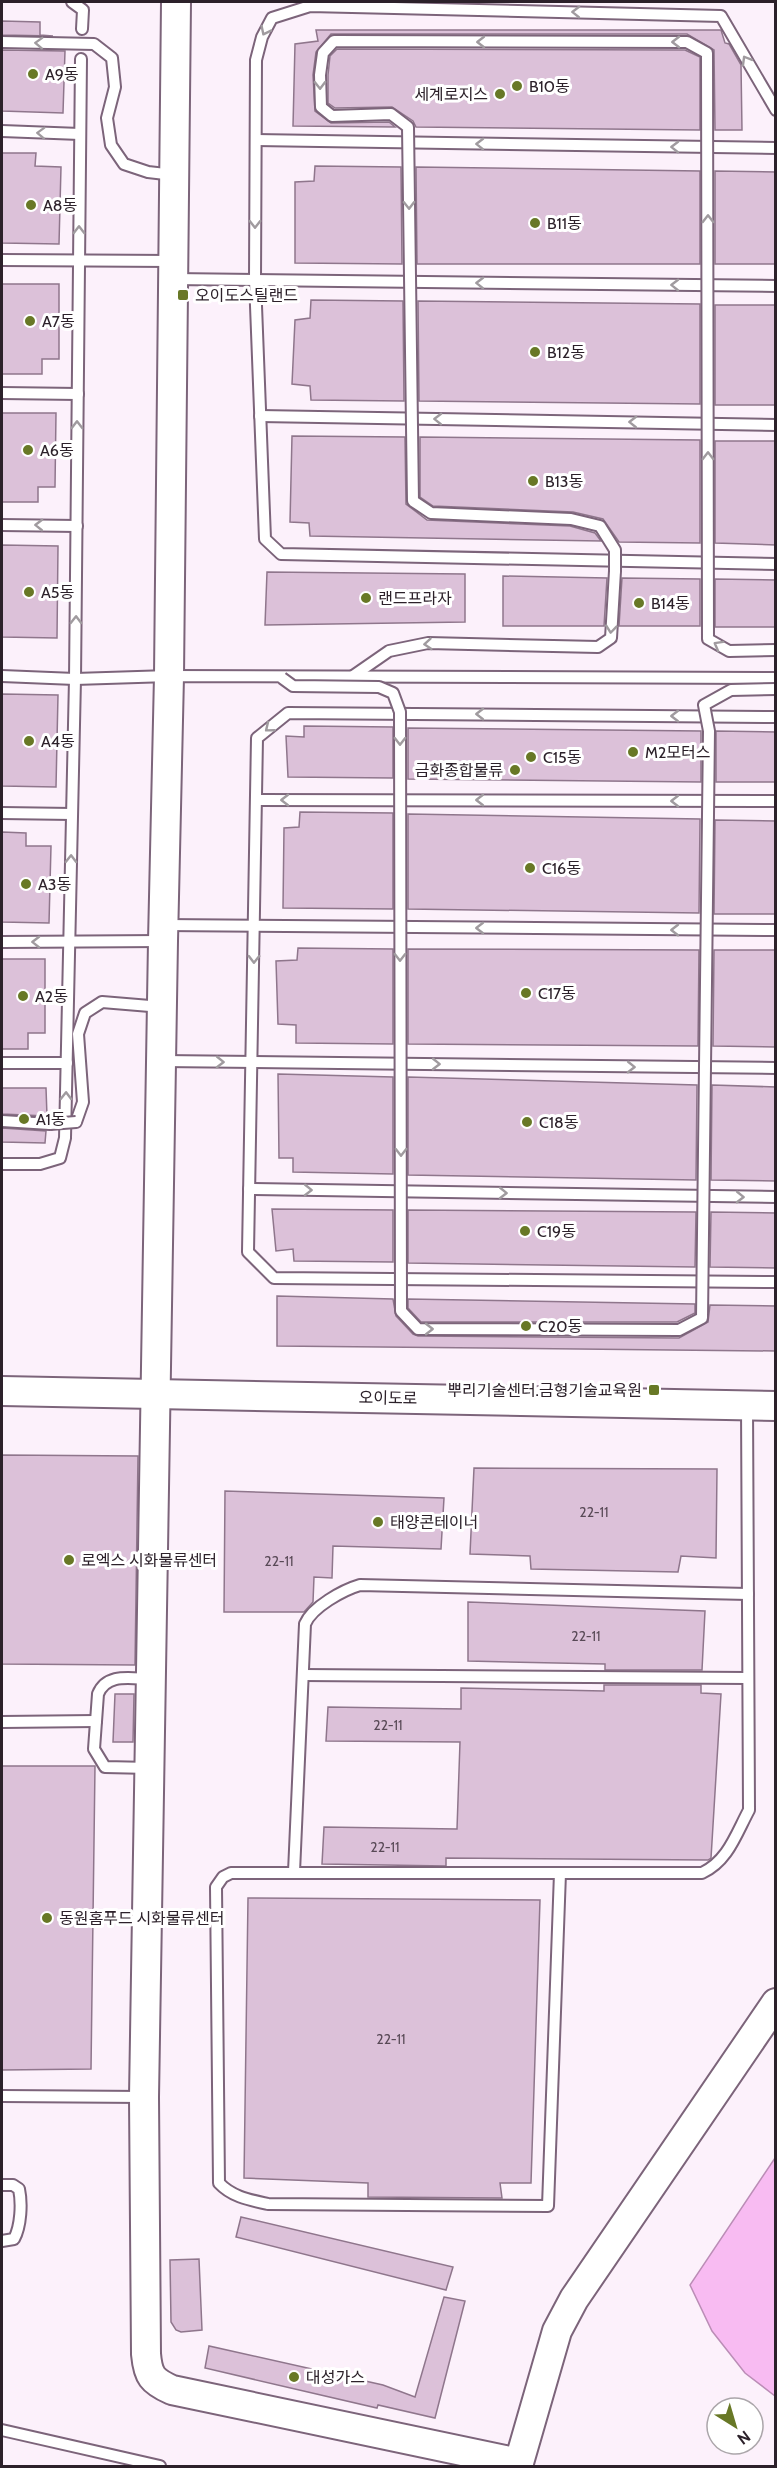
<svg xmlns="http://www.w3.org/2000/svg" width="777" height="2468" font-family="Cabin,'Noto Sans KR',sans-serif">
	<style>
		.water { fill: #f8bbf2; stroke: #bb8db6; stroke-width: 1.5 }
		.building { fill: #dcc1d9; stroke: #8f768c; stroke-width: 1.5 }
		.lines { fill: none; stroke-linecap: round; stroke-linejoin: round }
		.lane-casing { stroke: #7c647a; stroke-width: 14 }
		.secondary-casing { stroke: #7c647a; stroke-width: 32 }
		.lane { stroke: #fff; stroke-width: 10 }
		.secondary { stroke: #fff; stroke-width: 28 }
		.lane-bridge-casing { stroke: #7c647a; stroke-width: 14; stroke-linecap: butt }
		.lane-bridge { stroke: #fff; stroke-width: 10 }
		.oneway { stroke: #a09b9f }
		.poi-dot { fill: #687826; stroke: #fff; stroke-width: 2 }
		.labels { text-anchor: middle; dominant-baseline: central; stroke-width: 6; stroke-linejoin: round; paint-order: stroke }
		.number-label { font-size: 14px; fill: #584956 }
		.poi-label { font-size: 16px; fill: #2c212a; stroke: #fff; text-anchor: start }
		.street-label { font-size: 16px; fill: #2c212a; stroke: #fff }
	</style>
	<rect width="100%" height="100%" fill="#fcf1fb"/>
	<path class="water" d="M775,2158V2396L745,2373L712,2331L690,2285Z"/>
	<g class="building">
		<path d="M2,21L40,22V35L53,36L2,35Z"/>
		<path d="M316,30H721L725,43L729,44L741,65L742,130H715L714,50L687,34H331L316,52L313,75L315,111L331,123L389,122L395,127L293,126L295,44L318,41Z"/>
		<path d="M337,49L685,50L700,57V130L416,127L413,121L392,107L335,108L328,103V75L330,56Z"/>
		<path d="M2,50L65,51L63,113L2,111Z"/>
		<path d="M2,153H36L35,166L61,167L59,244L2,243Z"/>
		<path d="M315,166L401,167L402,264L295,263V182L314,181Z"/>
		<path d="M416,167L700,171V264H417Z"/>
		<path d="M715,171L776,172V264H715Z"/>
		<path d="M2,284H59V359H42V374H2Z"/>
		<path d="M311,300L403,301L404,401L311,400L310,386L292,384L295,320L310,318Z"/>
		<path d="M418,301L700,304V404L419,401Z"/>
		<rect x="715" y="305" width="61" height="100"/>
		<path d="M2,413H56L55,487H38V502H2Z"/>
		<path d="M292,436L405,437L406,504L427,520L570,526L595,533L601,541L310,536L309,523L290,522Z"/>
		<path d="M420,437L700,440V543L619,542L603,519L573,512L433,506L420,497Z"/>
		<path d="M715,441H776V545L715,543Z"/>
		<path d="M2,545L58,546L57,638L2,637Z"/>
		<path d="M267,572L465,574V622L265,625Z"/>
		<path d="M503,576L607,578L604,626H503Z"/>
		<path d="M622,578L700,579V626H619Z"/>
		<path d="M715,579L776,580V627H715Z"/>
		<path d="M2,694L58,695L56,787L2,786Z"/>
		<path d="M304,726L393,727V778L288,777L286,736L304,737Z"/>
		<path d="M408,728L701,731V782L408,779Z"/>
		<path d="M716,731L776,732V782H716Z"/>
		<path d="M300,812L393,813V909L283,908L284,828L299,827Z"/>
		<path d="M408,814L700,819L699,913L408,909Z"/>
		<path d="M715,820L776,821V914H714Z"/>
		<path d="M2,832L26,833V846H51L49,923L2,922Z"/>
		<path d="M298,948L393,949V1044L296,1043V1025L278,1024L276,961L297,960Z"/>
		<path d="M408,949L699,950L698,1046L408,1044Z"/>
		<path d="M714,950H776V1047L713,1046Z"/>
		<path d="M2,959H45V1033H28V1049H2Z"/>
		<path d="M278,1074L393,1077V1174L293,1172V1158H279Z"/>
		<path d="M408,1077L697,1085L696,1180L408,1175Z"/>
		<path d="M712,1085L776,1087V1181L711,1180Z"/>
		<path d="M2,1088H46L47,1116L2,1114Z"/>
		<path d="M2,1128L46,1131L45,1143L2,1142Z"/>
		<path d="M272,1209L393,1210V1262L294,1261L293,1249L276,1251Z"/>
		<path d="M408,1210L696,1212L695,1267L408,1263Z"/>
		<path d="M711,1212L776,1213V1268L710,1267Z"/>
		<path d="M277,1296L393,1299L396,1316L413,1334L418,1336L679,1338L708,1322L710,1305L776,1306V1351L277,1346Z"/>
		<path d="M408,1299L695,1304V1313L677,1322H421L408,1308Z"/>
		<path d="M2,1455L138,1456L135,1665L2,1664Z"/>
		<path d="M474,1468L717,1469L716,1558L681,1556L678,1572L531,1569L530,1556L470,1554Z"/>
		<path d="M225,1491L444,1498L441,1549L333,1546L332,1578L314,1577L313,1602L304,1612H224Z"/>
		<path d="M468,1602L705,1611L702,1670H605V1664L468,1661Z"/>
		<path d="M604,1685H701V1693L721,1694L711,1858L708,1860L446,1858V1866L322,1864L324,1827L457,1829L460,1742L326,1741L328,1707L461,1709V1688L604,1691Z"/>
		<path d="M115,1694H134L133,1742H113Z"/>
		<path d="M2,1766H95L91,2069L2,2070Z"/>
		<path d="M248,1898L540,1900L531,2183H500L502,2198L368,2197V2183L244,2178Z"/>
		<path d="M241,2217L453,2267L446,2290L236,2237Z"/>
		<path d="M199,2259L202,2330L181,2332L176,2330L171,2322L170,2260Z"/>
		<path d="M444,2297L465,2301L435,2418L378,2405L377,2408L205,2368L209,2346L383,2385L415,2397Z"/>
	</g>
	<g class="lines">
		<defs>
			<g id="lane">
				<path d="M72,2L83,10L82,29"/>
				<path d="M2,42L94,44L112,58L115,87L107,118L111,145L124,164L148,172L174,175"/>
				<path d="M776,110L721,16L310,6L272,18L262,37L256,60L255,280L265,539L281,554L776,564"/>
				<path d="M2,131L80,134"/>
				<path d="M256,140L776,148"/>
				<path d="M2,260L172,261"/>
				<path d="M173,279L776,286"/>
				<path d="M2,393L78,394"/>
				<path d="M260,416L776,425"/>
				<path d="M2,525L77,526"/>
				<path d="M2,676L75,679L169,676L776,678"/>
				<path d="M350,678L389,651L428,643L598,647L611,638L615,571"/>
				<path d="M776,717L288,713L257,738L248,1252L274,1278L776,1282"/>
				<path d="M257,800L776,801"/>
				<path d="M2,813L72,814"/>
				<path d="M164,925L776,930"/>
				<path d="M2,942L163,941"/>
				<path d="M162,1061L776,1068"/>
				<path d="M2,1063H67"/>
				<path d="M2,1121L50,1124"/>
				<path d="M76,1122L83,1102L78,1034L85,1013L102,1002L162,1007"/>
				<path d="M2,1164H40L60,1158L65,1138L75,679L81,59"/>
				<path d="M249,1189L776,1197"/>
				<path d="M303,1675L748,1678"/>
				<path d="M2,1722L96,1721"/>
				<path d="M150,1768L105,1767L94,1749L98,1694C107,1672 132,1679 151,1679"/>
				<path d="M294,1872L305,1624C312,1607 343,1590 360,1585L748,1594"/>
				<path d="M560,1873L548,2206L268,2204C250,2200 232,2197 219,2183L216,1887L223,1877L231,1873H702C728,1861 736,1834 749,1810L747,1405"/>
				<path d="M2,2096L144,2097"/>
				<path d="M2,2185H13L19,2189C22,2203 21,2226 14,2239L2,2241"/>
				<path d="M2,2430L160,2466"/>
			</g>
			<g id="secondary">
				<path d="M176,2L169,676L163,941L144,2097L146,2354C148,2376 152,2381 172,2390L519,2463"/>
				<path d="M2,1391L776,1406"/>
				<path d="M518,2466L557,2331L574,2299L776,2003"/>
			</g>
		</defs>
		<use href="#lane" class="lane-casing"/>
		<use href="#secondary" class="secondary-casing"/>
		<use href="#lane" class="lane"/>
		<use href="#secondary" class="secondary"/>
		<defs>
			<g id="lane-bridge">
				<path d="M615,571V550L600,526L571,519L431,513L413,501L408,127L391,114L332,116L321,107L320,75L323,53L334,41L687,42L707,53L708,639L729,651L776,650"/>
				<path d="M282,678L293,686L379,687L393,693L400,712L401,1311L418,1329L679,1330L702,1318L709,731L704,705L731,690L776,689"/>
				<path d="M50,1124L76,1122"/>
			</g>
		</defs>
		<use href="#lane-bridge" class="lane-bridge-casing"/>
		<use href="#lane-bridge" class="lane-bridge"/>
	</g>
	<defs><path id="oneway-chevron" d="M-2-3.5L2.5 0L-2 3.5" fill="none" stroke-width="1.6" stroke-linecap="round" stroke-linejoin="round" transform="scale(1.5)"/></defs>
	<g class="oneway">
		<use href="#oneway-chevron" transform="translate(576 12) rotate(-179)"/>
		<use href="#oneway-chevron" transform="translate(265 31) rotate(116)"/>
		<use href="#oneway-chevron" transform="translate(481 42) rotate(-180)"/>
		<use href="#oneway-chevron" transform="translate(676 42) rotate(-180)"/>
		<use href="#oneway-chevron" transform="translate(39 43) rotate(-178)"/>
		<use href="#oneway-chevron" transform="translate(746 60) rotate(-120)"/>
		<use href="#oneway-chevron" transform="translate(320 85) rotate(89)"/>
		<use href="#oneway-chevron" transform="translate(41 133) rotate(-178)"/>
		<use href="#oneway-chevron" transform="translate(480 144) rotate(-179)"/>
		<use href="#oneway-chevron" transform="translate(675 147) rotate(-179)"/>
		<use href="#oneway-chevron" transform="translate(409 205) rotate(89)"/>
		<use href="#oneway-chevron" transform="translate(708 219) rotate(-90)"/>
		<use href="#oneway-chevron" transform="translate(255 224) rotate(90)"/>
		<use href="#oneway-chevron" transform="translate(79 230) rotate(-90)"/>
		<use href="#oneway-chevron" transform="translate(480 283) rotate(-179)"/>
		<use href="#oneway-chevron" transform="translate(675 285) rotate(-179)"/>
		<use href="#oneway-chevron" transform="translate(438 419) rotate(-179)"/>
		<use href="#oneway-chevron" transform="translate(633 422) rotate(-179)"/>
		<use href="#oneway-chevron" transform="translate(77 425) rotate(-90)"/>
		<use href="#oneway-chevron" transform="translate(708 456) rotate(-90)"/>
		<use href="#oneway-chevron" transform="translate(39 525) rotate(-179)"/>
		<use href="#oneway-chevron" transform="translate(76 620) rotate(-89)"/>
		<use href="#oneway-chevron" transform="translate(611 629) rotate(96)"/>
		<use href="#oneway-chevron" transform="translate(428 644) rotate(175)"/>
		<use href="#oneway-chevron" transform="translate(718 645) rotate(-151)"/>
		<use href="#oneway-chevron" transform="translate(480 714) rotate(-180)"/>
		<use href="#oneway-chevron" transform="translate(675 716) rotate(-180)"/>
		<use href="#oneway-chevron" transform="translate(269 728) rotate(141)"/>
		<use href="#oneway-chevron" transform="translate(400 741) rotate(90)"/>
		<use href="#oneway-chevron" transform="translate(285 800) rotate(-180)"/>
		<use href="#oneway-chevron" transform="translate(480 800) rotate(-180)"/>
		<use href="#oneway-chevron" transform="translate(675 801) rotate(-180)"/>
		<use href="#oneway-chevron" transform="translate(71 859) rotate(-89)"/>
		<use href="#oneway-chevron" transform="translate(480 928) rotate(-180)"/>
		<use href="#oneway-chevron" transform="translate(675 930) rotate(-180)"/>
		<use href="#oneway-chevron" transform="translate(36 942) rotate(-179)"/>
		<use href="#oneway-chevron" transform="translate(400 957) rotate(90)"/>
		<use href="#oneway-chevron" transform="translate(254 959) rotate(91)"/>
		<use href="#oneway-chevron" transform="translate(220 1062) rotate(1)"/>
		<use href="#oneway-chevron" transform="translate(436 1064) rotate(1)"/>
		<use href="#oneway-chevron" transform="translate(631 1067) rotate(1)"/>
		<use href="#oneway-chevron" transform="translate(66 1096) rotate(-89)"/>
		<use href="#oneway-chevron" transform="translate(401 1152) rotate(90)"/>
		<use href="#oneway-chevron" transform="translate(308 1190) rotate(1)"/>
		<use href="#oneway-chevron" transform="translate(503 1193) rotate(1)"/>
		<use href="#oneway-chevron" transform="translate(740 1197) rotate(1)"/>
		<use href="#oneway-chevron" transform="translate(429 1329)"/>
	</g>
	<g class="poi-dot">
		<circle cx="33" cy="74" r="6"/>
		<circle cx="517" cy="86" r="6"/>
		<circle cx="500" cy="94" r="6"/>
		<circle cx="31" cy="205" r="6"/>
		<circle cx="535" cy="223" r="6"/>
		<rect x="177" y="289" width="12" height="12" rx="3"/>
		<circle cx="30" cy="321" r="6"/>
		<circle cx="535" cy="352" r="6"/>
		<circle cx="28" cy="450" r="6"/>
		<circle cx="533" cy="481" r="6"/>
		<circle cx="29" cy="592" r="6"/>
		<circle cx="366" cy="598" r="6"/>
		<circle cx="639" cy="603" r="6"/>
		<circle cx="29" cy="741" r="6"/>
		<circle cx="633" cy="752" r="6"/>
		<circle cx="531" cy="757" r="6"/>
		<circle cx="515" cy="770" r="6"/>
		<circle cx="530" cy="868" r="6"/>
		<circle cx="26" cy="884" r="6"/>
		<circle cx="526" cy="993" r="6"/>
		<circle cx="23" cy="996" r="6"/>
		<circle cx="24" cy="1119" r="6"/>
		<circle cx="527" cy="1122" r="6"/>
		<circle cx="525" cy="1231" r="6"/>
		<circle cx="526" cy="1326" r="6"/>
		<rect x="648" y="1384" width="12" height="12" rx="3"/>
		<circle cx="378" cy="1522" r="6"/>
		<circle cx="69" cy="1560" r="6"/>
		<circle cx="47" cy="1918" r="6"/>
		<circle cx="294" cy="2377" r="6"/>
	</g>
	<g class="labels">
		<g class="number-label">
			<text x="594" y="1512">22-11</text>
			<text x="279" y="1561">22-11</text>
			<text x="586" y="1636">22-11</text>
			<text x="388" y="1725">22-11</text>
			<text x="385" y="1847">22-11</text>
			<text x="391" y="2039">22-11</text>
		</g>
		<g class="poi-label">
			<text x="45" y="74">A9동</text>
			<text x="529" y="86">B10동</text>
			<text x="488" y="94" text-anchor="end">세계로지스</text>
			<text x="43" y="205">A8동</text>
			<text x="547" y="223">B11동</text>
			<text x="195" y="295">오이도스틸랜드</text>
			<text x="42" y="321">A7동</text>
			<text x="547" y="352">B12동</text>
			<text x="40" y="450">A6동</text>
			<text x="545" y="481">B13동</text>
			<text x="41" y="592">A5동</text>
			<text x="378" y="598">랜드프라자</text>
			<text x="651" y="603">B14동</text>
			<text x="41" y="741">A4동</text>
			<text x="645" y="752">M2모터스</text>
			<text x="543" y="757">C15동</text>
			<text x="503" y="770" text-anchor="end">금화종합물류</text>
			<text x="542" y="868">C16동</text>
			<text x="38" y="884">A3동</text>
			<text x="538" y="993">C17동</text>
			<text x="35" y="996">A2동</text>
			<text x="36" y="1119">A1동</text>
			<text x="539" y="1122">C18동</text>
			<text x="537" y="1231">C19동</text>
			<text x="538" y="1326">C20동</text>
			<text x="642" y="1390" text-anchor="end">뿌리기술센터.금형기술교육원</text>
			<text x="390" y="1522">태양콘테이너</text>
			<text x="81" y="1560">로엑스 시화물류센터</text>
			<text x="59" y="1918">동원홈푸드 시화물류센터</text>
			<text x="306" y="2377">대성가스</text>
		</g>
		<g class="street-label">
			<text transform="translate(388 1398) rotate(1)">오이도로</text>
		</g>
	</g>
	<rect width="777" height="2468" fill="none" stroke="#2c212a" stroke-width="6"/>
	<g transform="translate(735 2426) rotate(143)"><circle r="28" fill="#ffffff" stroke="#aba6aa" stroke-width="1.5"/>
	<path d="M0-4.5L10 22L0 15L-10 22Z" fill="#687826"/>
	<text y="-9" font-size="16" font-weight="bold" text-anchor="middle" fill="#2c212a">N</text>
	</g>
</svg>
